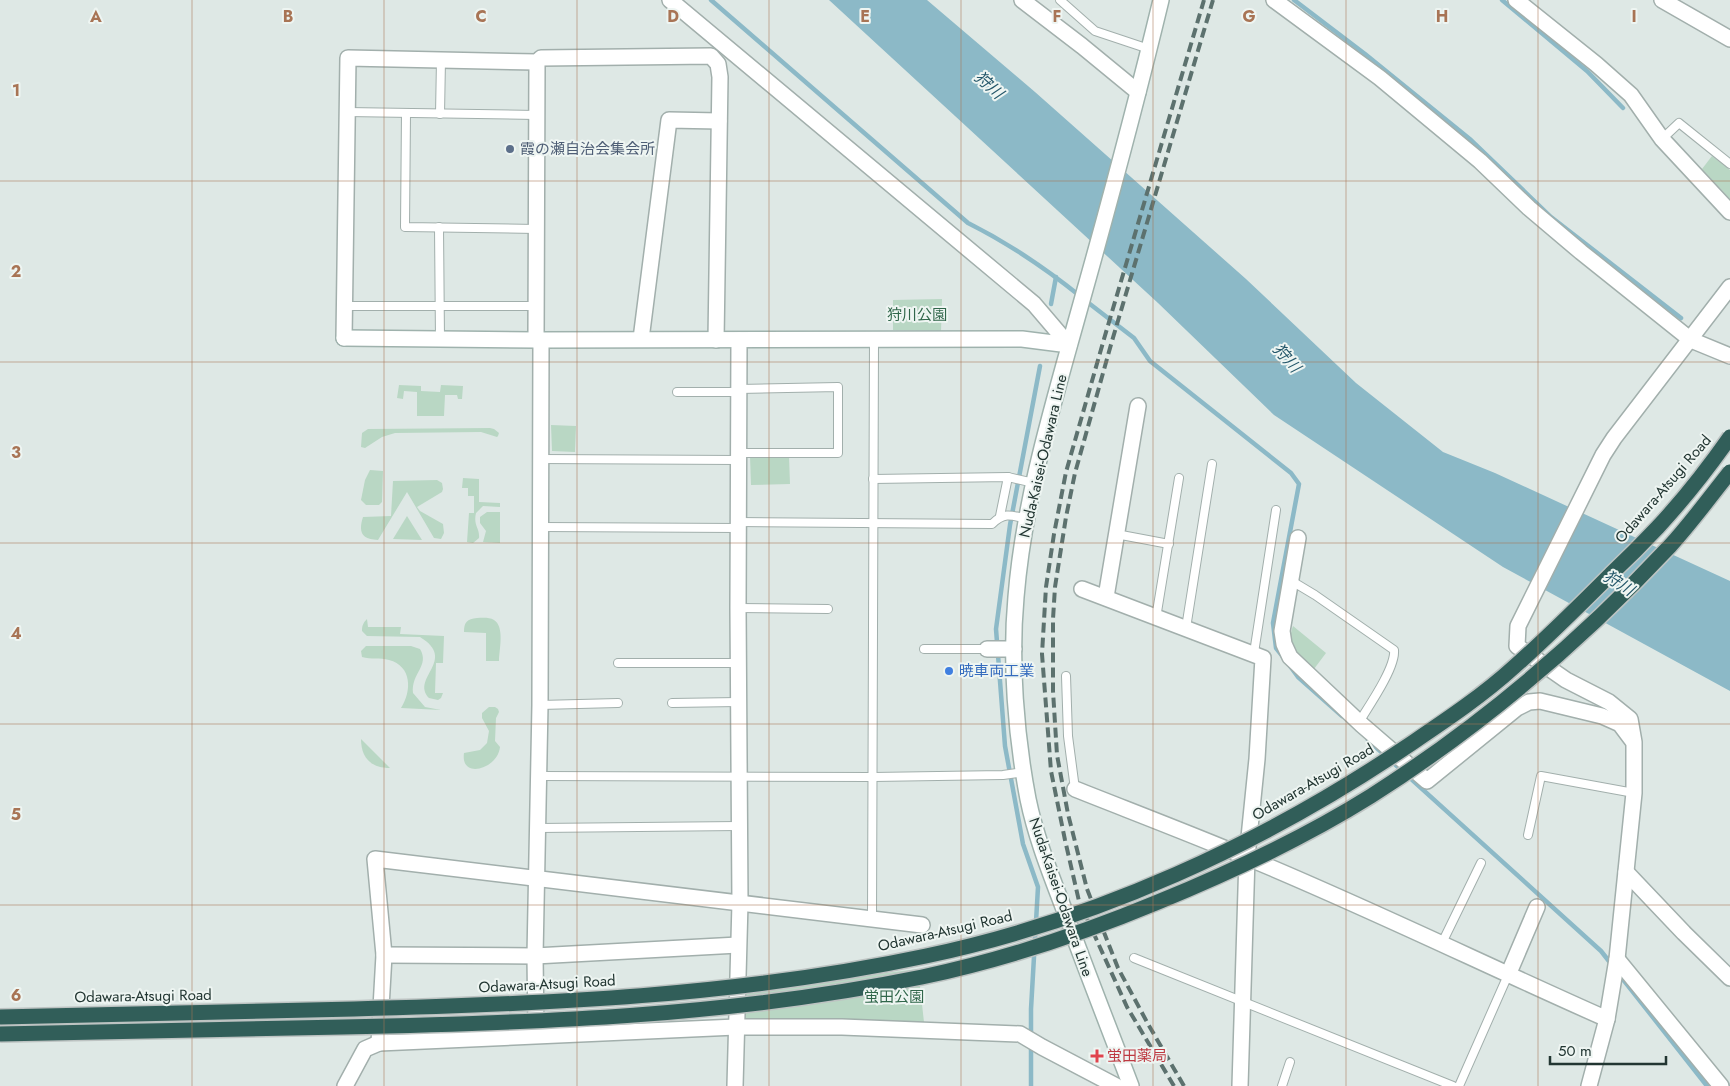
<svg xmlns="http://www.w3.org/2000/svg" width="1730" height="1086" font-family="Jost,'Noto Sans JP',sans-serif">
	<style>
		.green { fill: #b9d7c4 }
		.water { fill: #8cb9c7 }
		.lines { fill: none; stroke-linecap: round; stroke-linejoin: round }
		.stream { stroke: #8cb9c7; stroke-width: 4.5 }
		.lane-casing { stroke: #a2afac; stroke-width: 10 }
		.street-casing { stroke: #a2afac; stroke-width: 18 }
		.secondary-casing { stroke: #9fb2ad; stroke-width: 18 }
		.lane { stroke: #fff; stroke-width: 8 }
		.street { stroke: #fff; stroke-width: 15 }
		.secondary { stroke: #fff; stroke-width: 15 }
		.rail { stroke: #5c716e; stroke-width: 4; stroke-dasharray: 10 5; stroke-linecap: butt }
		.highway-bridge-casing { stroke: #bdc3c2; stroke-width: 18; stroke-linecap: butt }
		.highway-bridge { stroke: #315e59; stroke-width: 15 }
		.grid { fill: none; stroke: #a87455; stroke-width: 1; stroke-opacity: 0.55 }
		.service-dot { fill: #5c6f8a; stroke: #eef5f2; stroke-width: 2 }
		.shop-dot { fill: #3f7fe0; stroke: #eef5f2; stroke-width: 2 }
		.health-dot { fill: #e0444e; stroke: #eef5f2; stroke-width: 2 }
		.labels { text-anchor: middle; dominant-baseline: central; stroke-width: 4; stroke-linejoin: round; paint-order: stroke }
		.service-label { font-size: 15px; fill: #4e5e75; stroke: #eef5f2; text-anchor: start }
		.park-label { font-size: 15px; fill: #31674b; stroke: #eef5f2 }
		.street-label { font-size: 15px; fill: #223632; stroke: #eef5f2 }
		.shop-label { font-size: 15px; fill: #366cbe; stroke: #eef5f2; text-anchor: start }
		.health-label { font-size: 15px; fill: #be3a42; stroke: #eef5f2; text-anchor: start }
		.water-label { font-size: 16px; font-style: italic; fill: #24576a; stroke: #eef5f2 }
		.grid-label { font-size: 16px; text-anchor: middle; font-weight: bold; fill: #a87455; stroke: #eef5f2; stroke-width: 4; stroke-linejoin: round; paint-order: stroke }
	</style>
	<rect width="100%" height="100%" fill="#dee8e5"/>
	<g class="green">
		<path d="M1712,156L1730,170V199L1702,169Z"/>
		<path d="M942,299L941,331L893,330V300Z"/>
		<path d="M399,385L421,386V391L440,392L441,385L463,386L462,399H458L457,395H445L444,416H417V392L404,391L403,399L397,398Z"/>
		<path d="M551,425L576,426L575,452L552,451Z"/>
		<path d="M490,428L494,429L499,433L498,436L497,437L481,432L395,433L382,437L365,448L361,447L362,433L368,429Z"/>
		<path d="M750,456H789L790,484L751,485Z"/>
		<path d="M370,470L383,471L382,502L379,505H366L361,500L365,480Z"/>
		<path d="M463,478L479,479V502L500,503V507L483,506L476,513C473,526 480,528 479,538L473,543L467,542L469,513H474V496H468V488H462Z"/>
		<path d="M437,480L442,483L443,489L442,492L417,507L420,511L443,524L444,533L441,539L434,538L407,492L378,540C362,539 358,533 363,517L391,516L393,481Z"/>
		<path d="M487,512H500V543L483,542L486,531L480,523V517Z"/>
		<path d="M407,516L422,540L393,539Z"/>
		<path d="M477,618C482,618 489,617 494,620C505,627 499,650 499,661H486V633L464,632C464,622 467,619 477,618Z"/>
		<path d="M367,619L368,627H401L400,634L444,636L443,663H436L435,693H443L441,698L438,700L429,698C410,678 458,660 420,637L367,636L362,631C362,626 363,623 367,619Z"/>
		<path d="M1293,626L1326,653L1314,669C1299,656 1285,647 1293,626Z"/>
		<path d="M366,646H411L420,649C430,666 411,673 413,693L425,707L441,710L401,708C412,691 412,666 389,660C380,657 371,660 362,657L361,651Z"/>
		<path d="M489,707H495L498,709L499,712L496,718L495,741L500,747C498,769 460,780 464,753L480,750L487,743L489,731L482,718V713Z"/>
		<path d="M361,739L390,768C371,768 361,758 361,739Z"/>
		<path d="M918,969L924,1022L743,1019V991Z"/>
	</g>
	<path class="water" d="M829,0H927L1035,92L1246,279L1356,383L1443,452L1495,473L1730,581V691L1503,567L1274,415L1158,303Z"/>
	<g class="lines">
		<g class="stream">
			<path d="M711,0L968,223C1008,243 1045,268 1080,296"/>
			<path d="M1294,0L1365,54L1471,140L1551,217L1681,318"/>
			<path d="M1502,0L1587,71L1623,108"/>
			<path d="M1086,301L1134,338L1150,361L1291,473L1299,484L1273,623L1276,648L1284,658"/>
			<path d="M1051,304L1056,277"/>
			<path d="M1290,666L1298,677L1342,716"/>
			<path d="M1368,740L1601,951L1612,965"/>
			<path d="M1618,973L1707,1086"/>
			<path d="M1031,1037V1009L1038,887L1023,844L1005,746L996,629L1010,525L1040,366"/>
			<path d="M1031,1045V1086"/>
		</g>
		<defs>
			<g id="lane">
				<path d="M1060,0L1095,31L1149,49"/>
				<path d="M347,112L536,115"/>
				<path d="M406,113L405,227L536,229"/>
				<path d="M440,114L441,60"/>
				<path d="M1662,139L1679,123L1730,164"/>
				<path d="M439,227L440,339"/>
				<path d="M345,306H536"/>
				<path d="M677,392H739"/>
				<path d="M738,453H838V387L739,389"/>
				<path d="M540,459L738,460"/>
				<path d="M873,479L1008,477L1034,483"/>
				<path d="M1000,516L1008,477"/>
				<path d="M738,522L992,524C1004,512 1011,515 1027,519"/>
				<path d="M541,527L738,528"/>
				<path d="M1116,534L1169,544"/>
				<path d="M1290,580L1315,595L1394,650C1396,667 1369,706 1359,722"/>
				<path d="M738,608L828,609"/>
				<path d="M1156,618L1179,478"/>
				<path d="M1186,628L1212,464"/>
				<path d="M924,649H987"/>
				<path d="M1254,653L1276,510"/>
				<path d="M618,663H738"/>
				<path d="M1066,676L1068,736L1075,789"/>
				<path d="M672,703L738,702"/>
				<path d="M540,705L618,703"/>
				<path d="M539,776L873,777L1003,775L1024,772"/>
				<path d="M539,828L739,826"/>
				<path d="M1528,835L1541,776L1634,793"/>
				<path d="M872,919L874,340"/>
				<path d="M1442,943L1481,863"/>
				<path d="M1134,958L1453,1086"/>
				<path d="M1282,1086L1290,1062"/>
				<path d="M1459,1086L1508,975"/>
			</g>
			<g id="street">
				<path d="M670,0L1034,304L1069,345"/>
				<path d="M1022,0L1082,46L1138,92"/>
				<path d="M1274,0L1380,78L1480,161L1529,208L1581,252L1691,340L1730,356"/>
				<path d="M1516,0L1596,64L1631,95L1662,139L1730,212"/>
				<path d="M1662,0L1730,39"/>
				<path d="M344,338L348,58L537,62L541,58L711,56L718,64L720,77L716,340"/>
				<path d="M641,339L669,120L719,121"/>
				<path d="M536,340L537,62"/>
				<path d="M1298,538L1282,631L1284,644L1290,657L1362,725L1427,781L1517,708L1529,702L1540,701L1602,716L1620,724L1632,740"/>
				<path d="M1082,589L1263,658L1257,759L1247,857L1240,1086"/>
				<path d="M1106,597L1138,406"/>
				<path d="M987,649H1014"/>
				<path d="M1075,789C1133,812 1191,834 1248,858C1369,908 1487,966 1607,1019"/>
				<path d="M1626,872L1684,933L1730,978"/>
				<path d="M922,925L375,859L384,955L379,1043L736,1027H842L1020,1034L1042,1047L1116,1086"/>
				<path d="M384,955L535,956L738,945"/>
				<path d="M1617,959L1721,1086"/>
				<path d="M1508,975L1537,907"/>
				<path d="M536,1032L535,956L540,705L541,340"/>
				<path d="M345,1086L365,1049L379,1043"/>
				<path d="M735,1086L740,903L738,608L739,340"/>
				<path d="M1589,1086L1607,1019L1617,959L1634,793V742L1630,719L1609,702L1566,680L1517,646L1518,626L1603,455L1614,438L1730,287"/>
			</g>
			<g id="secondary">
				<path d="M344,338L536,340L1022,339L1069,345"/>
				<path d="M1131,1086C1109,1028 1086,970 1065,912C1051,875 1036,838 1028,799C1016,736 1010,662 1016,597C1024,499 1053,405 1079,311C1108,208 1136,104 1161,0"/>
			</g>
		</defs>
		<use href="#lane" class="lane-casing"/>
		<use href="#street" class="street-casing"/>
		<use href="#secondary" class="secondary-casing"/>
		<use href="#lane" class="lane"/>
		<use href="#street" class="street"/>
		<use href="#secondary" class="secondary"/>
		<g class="rail">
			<path d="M1174,1086L1127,1007L1079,901L1065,840L1051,771L1042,654L1046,587L1054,534L1066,472L1104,339L1204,0"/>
			<path d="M1184,1086L1148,1024L1118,968L1087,889L1068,814L1057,755L1053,691V619L1055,587L1066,517L1075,473L1112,341L1213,0"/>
		</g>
		<defs>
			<g id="highway-bridge">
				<path d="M0,1017C118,1014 236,1011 354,1009C546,1004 738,996 926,956C1097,920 1262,844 1406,747C1443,722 1481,697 1514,667C1547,638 1579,606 1611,574C1627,559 1643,543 1658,527C1683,500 1709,467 1730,437"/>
				<path d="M0,1034C114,1032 229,1029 343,1027C537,1023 731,1016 922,977C1003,960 1081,934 1158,902C1231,872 1304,838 1371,796C1481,726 1581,641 1670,546C1691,523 1710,497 1730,472"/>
			</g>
		</defs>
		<use href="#highway-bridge" class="highway-bridge-casing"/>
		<use href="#highway-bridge" class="highway-bridge"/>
	</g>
	<path class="grid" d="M192,0V1086M384,0V1086M577,0V1086M769,0V1086M961,0V1086M1153,0V1086M1346,0V1086M1538,0V1086M0,181H1730M0,362H1730M0,543H1730M0,724H1730M0,905H1730"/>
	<circle class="service-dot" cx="510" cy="149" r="5"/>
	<circle class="shop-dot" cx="949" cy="671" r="5"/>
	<path class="health-dot" d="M1094.5 1048.5h5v5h5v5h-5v5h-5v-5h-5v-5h5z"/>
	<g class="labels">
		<g class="service-label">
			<text x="520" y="149">霞の瀬自治会集会所</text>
		</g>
		<g class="park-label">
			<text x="917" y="315">狩川公園</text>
			<text x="894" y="997">蛍田公園</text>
		</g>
		<g class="street-label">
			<text transform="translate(1043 456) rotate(-77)">Nuda-Kaisei-Odawara Line</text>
			<text transform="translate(1663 489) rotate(-49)">Odawara-Atsugi Road</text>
			<text transform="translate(1313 782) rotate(-30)">Odawara-Atsugi Road</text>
			<text transform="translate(1061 897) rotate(71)">Nuda-Kaisei-Odawara Line</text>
			<text transform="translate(945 931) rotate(-13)">Odawara-Atsugi Road</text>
			<text transform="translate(547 984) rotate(-3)">Odawara-Atsugi Road</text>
			<text transform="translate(143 996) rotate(-1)">Odawara-Atsugi Road</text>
		</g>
		<g class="shop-label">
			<text x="959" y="671">暁車両工業</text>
		</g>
		<g class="health-label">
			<text x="1107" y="1056">蛍田薬局</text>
		</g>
		<g class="water-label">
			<text transform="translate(989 85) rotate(42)">狩川</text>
			<text transform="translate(1287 358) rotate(49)">狩川</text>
			<text transform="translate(1619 583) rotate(32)">狩川</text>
		</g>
	</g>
	<g class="grid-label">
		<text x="96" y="22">A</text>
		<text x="288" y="22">B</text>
		<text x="481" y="22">C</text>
		<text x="673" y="22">D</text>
		<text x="865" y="22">E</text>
		<text x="1057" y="22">F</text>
		<text x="1249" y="22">G</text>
		<text x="1442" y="22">H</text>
		<text x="1634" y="22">I</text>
		<text x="16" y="96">1</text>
		<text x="16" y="277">2</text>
		<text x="16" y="458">3</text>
		<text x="16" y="639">4</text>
		<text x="16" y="820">5</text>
		<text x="16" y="1001">6</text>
	</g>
	<path d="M1550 1056v8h116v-8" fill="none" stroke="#223632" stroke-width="2.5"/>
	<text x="1558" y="1056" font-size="15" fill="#223632" stroke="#eef5f2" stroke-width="4" paint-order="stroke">50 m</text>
</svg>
